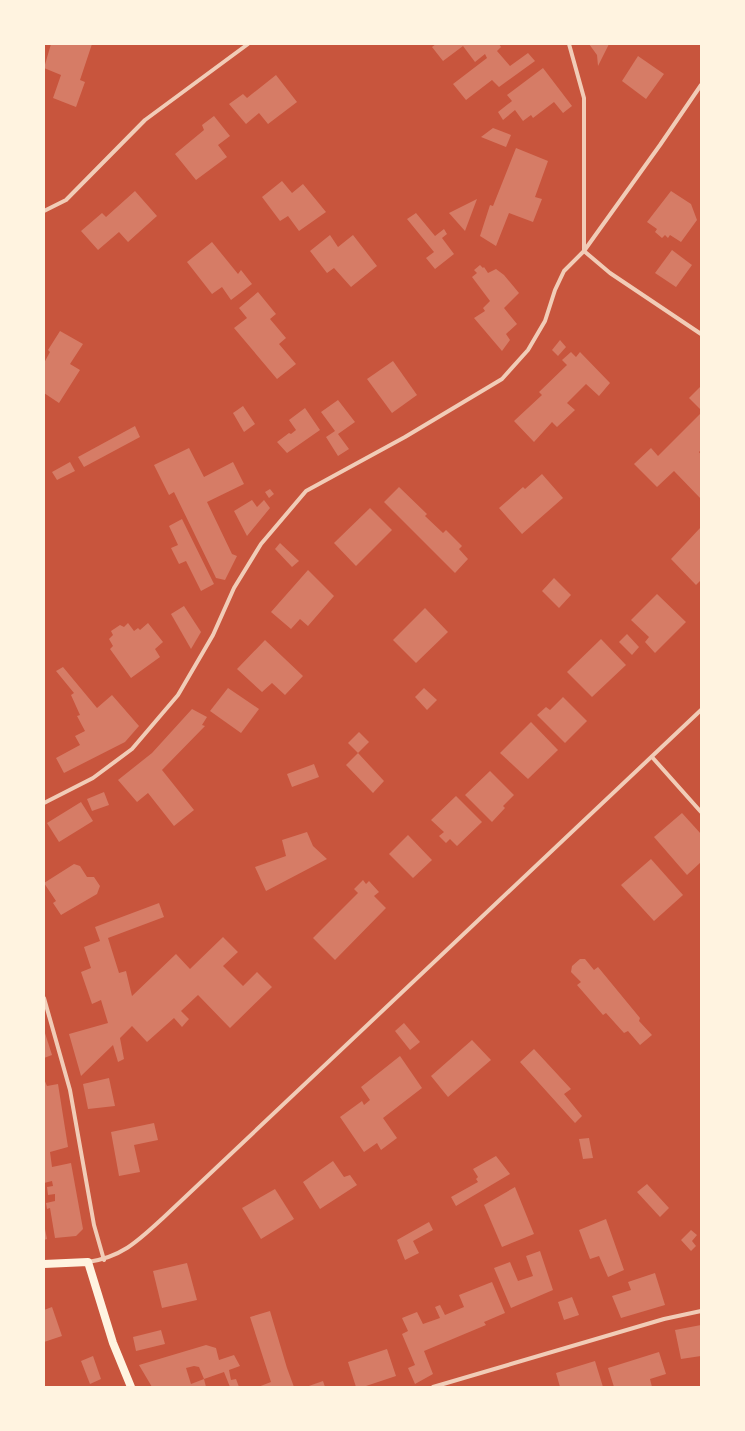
<svg xmlns="http://www.w3.org/2000/svg" width="745" height="1431" font-family="Lato,sans-serif">
	<style>
		.building { fill: #d67c66; fill-rule: evenodd }
		.lines { fill: none; stroke-linecap: round; stroke-linejoin: round }
		.minor { stroke: #f1ccb7; stroke-width: 4 }
		.secondary { stroke: #fff3e0; stroke-width: 8 }
	</style>
	<rect width="100%" height="100%" fill="#c8553d"/>
	<g class="building">
		<path d="M51,44H92L80,80L85,82L76,107L53,98L61,75L44,68Z"/>
		<path d="M436,44H499L501,47L497,51L510,66L528,53L535,61L499,87L492,80L466,100L453,84L487,58L485,54L475,62L463,46L443,61L432,47Z"/>
		<path d="M589,44H609L598,66L597,55Z"/>
		<path d="M638,56L664,74L646,99L622,81Z"/>
		<path d="M543,68L572,106L563,113L554,102L533,118L531,115L523,121L515,110L503,120L498,112L512,101L507,95Z"/>
		<path d="M276,75L297,102L268,124L259,113L246,124L229,104L243,94L247,98Z"/>
		<path d="M214,116L230,136L218,145L227,157L196,180L175,154L204,130L202,125Z"/>
		<path d="M493,128L511,135L506,147L481,137Z"/>
		<path d="M516,148L548,161L535,197L542,199L533,222L509,213L496,246L480,236L490,205L493,206Z"/>
		<path d="M282,181L292,193L303,184L326,212L299,231L288,216L280,221L262,197Z"/>
		<path d="M135,191L157,216L128,242L119,232L98,250L81,231L102,213L106,217Z"/>
		<path d="M671,191L691,204L697,220L681,242L670,235L668,238L665,235L662,238L655,232L657,229L647,222Z"/>
		<path d="M477,199L465,231L449,213Z"/>
		<path d="M416,213L435,236L444,229L447,234L442,238L454,254L435,269L426,258L434,252L407,219Z"/>
		<path d="M330,235L338,247L353,235L377,266L351,287L334,268L327,273L310,251Z"/>
		<path d="M212,242L238,274L241,270L252,284L231,300L222,287L212,294L187,262Z"/>
		<path d="M672,250L692,265L676,287L655,273Z"/>
		<path d="M480,265L483,268L484,267L488,273L496,269L504,275L519,293L504,308L517,324L506,334L510,340L502,351L474,318L485,311L483,308L490,301L472,277L477,273L474,270Z"/>
		<path d="M258,292L276,314L270,319L286,338L279,344L296,364L277,379L234,328L247,318L239,308Z"/>
		<path d="M60,331L83,344L70,364L80,370L59,403L44,393V363L50,352L48,350Z"/>
		<path d="M560,340L566,347L558,356L552,350Z"/>
		<path d="M571,352L576,357L580,352L610,383L599,396L586,384L567,403L575,410L557,427L552,422L534,442L514,421L542,395L539,392L567,365L562,360Z"/>
		<path d="M393,361L417,395L392,413L367,379Z"/>
		<path d="M701,386V410L689,398Z"/>
		<path d="M338,400L355,422L338,434L349,449L338,456L326,437L335,431L321,412Z"/>
		<path d="M243,406L255,424L244,432L233,413Z"/>
		<path d="M305,408L320,430L287,453L277,442L289,433L291,434L296,430L289,420Z"/>
		<path d="M701,413V450L699,452L701,455V499L674,471L657,487L634,464L651,448L658,456Z"/>
		<path d="M135,426L140,437L84,467L78,457Z"/>
		<path d="M189,448L204,477L233,462L244,484L207,502L232,554L237,556L225,580L216,578L174,492L169,495L154,465Z"/>
		<path d="M70,462L75,471L57,480L52,472Z"/>
		<path d="M542,474L563,498L522,534L499,508L523,487L525,489Z"/>
		<path d="M399,487L427,514L425,516L443,533L446,530L462,546L459,549L468,559L455,573L384,502Z"/>
		<path d="M270,489L274,494L269,498L265,492Z"/>
		<path d="M252,500L257,507L264,500L270,508L247,536L234,511Z"/>
		<path d="M370,508L392,530L356,566L334,543Z"/>
		<path d="M182,519L214,584L201,591L186,561L179,564L171,548L178,545L169,526Z"/>
		<path d="M701,527V580L696,585L671,559Z"/>
		<path d="M280,543L299,561L292,567L275,549Z"/>
		<path d="M308,570L334,596L308,626L300,619L291,629L271,612Z"/>
		<path d="M554,578L571,595L559,608L542,591Z"/>
		<path d="M657,594L686,622L655,653L645,642L649,637L631,620Z"/>
		<path d="M184,606L201,632L191,649L171,614Z"/>
		<path d="M425,608L448,632L416,663L393,640Z"/>
		<path d="M128,623L134,631L138,628L140,630L148,623L163,642L155,649L160,657L131,678L110,649L113,646L109,639L113,635L111,631L120,625L124,627Z"/>
		<path d="M627,634L639,647L632,655L619,642Z"/>
		<path d="M601,639L626,665L592,697L567,672Z"/>
		<path d="M265,640L303,676L285,695L272,683L262,692L237,669Z"/>
		<path d="M63,667L97,708L112,695L139,726L125,742L64,773L56,758L80,745L75,736L85,731L77,716L80,715L71,695L74,693L56,671Z"/>
		<path d="M228,688L259,709L241,733L210,711Z"/>
		<path d="M424,688L437,700L427,710L415,697Z"/>
		<path d="M563,697L587,721L565,743L537,715L546,707L550,710Z"/>
		<path d="M192,709L207,717L202,725L205,726L162,770L194,810L174,826L148,793L137,802L118,780L152,753Z"/>
		<path d="M531,722L558,750L528,779L500,753Z"/>
		<path d="M359,732L369,742L358,753L348,743Z"/>
		<path d="M358,753L384,781L373,793L346,765Z"/>
		<path d="M314,764L319,777L292,787L287,774Z"/>
		<path d="M490,771L514,795L503,806L505,808L492,822L465,795Z"/>
		<path d="M104,792L109,805L92,811L87,799Z"/>
		<path d="M456,796L482,822L457,846L450,839L446,843L439,836L444,832L431,820Z"/>
		<path d="M81,802L93,821L59,842L47,823Z"/>
		<path d="M682,813L701,834V862L687,875L654,837Z"/>
		<path d="M307,832L313,846L327,859L266,891L255,867L286,856L282,840Z"/>
		<path d="M408,835L432,860L413,878L389,854Z"/>
		<path d="M651,859L683,895L654,921L621,885Z"/>
		<path d="M74,864L80,866L87,877H94L100,886L97,894L61,915L53,903L56,901L44,883Z"/>
		<path d="M363,880L366,884L369,881L379,892L374,896L386,908L335,960L313,938L358,893L354,889Z"/>
		<path d="M159,903L164,917L108,938L119,973L126,971L132,996L176,954L190,969L223,937L238,952L223,966L243,986L257,972L272,987L230,1028L198,995L181,1011L189,1019L182,1027L174,1018L147,1042L132,1026L120,1038L124,1059L118,1062L113,1045L81,1076L69,1034L108,1023L101,1000L92,1004L81,972L91,968L84,947L100,941L95,927Z"/>
		<path d="M580,959H585L594,970L598,967L640,1018L639,1021L652,1035L640,1045L628,1031L624,1033L606,1013L603,1015L577,985L581,982L571,972L572,966Z"/>
		<path d="M404,1023L420,1042L410,1050L395,1031Z"/>
		<path d="M44,1030L52,1055L44,1058Z"/>
		<path d="M472,1040L491,1060L448,1097L431,1076Z"/>
		<path d="M534,1049L571,1089L564,1094L582,1116L575,1123L520,1062Z"/>
		<path d="M400,1056L422,1088L383,1118L397,1138L381,1150L377,1143L364,1152L340,1117L362,1101L364,1105L370,1100L361,1087Z"/>
		<path d="M109,1078L115,1106L88,1109L83,1084Z"/>
		<path d="M44,1079L47,1086L58,1084L68,1147L50,1152L52,1167L71,1163L83,1229L76,1236L55,1238L50,1208L47,1209L46,1203L55,1201V1194L48,1195L47,1187L53,1186L52,1181L44,1183Z"/>
		<path d="M154,1123L158,1140L134,1145L140,1172L119,1176L111,1132Z"/>
		<path d="M589,1138L593,1158L583,1159L579,1139Z"/>
		<path d="M496,1156L510,1174L456,1206L451,1197L478,1182L476,1179L478,1177L473,1169Z"/>
		<path d="M333,1161L344,1177L350,1175L357,1185L320,1209L303,1182Z"/>
		<path d="M647,1184L669,1208L660,1217L637,1192Z"/>
		<path d="M515,1187L534,1234L502,1247L484,1205Z"/>
		<path d="M275,1189L294,1219L261,1239L242,1208Z"/>
		<path d="M606,1219L624,1270L608,1277L599,1256L590,1259L579,1230Z"/>
		<path d="M429,1222L433,1230L413,1241L419,1253L405,1260L397,1240Z"/>
		<path d="M44,1224L47,1239L44,1240Z"/>
		<path d="M691,1230L697,1235L692,1241L696,1246L691,1251L681,1240Z"/>
		<path d="M540,1251L553,1290L511,1308L494,1268L510,1262L518,1281L533,1276L526,1256Z"/>
		<path d="M187,1263L197,1300L162,1308L153,1271Z"/>
		<path d="M655,1273L665,1305L621,1318L612,1296L631,1290L628,1282Z"/>
		<path d="M492,1282L505,1313L484,1322L486,1325L424,1351L433,1374L415,1384L408,1368L415,1365L402,1334L408,1331L402,1318L417,1312L423,1324L440,1318L435,1307L440,1305L445,1315L464,1307L459,1295Z"/>
		<path d="M572,1297L579,1315L564,1320L558,1302Z"/>
		<path d="M52,1307L62,1336L44,1342V1310Z"/>
		<path d="M270,1311L287,1368L294,1387H258L271,1382L250,1317Z"/>
		<path d="M701,1325V1356L681,1359L675,1330Z"/>
		<path d="M161,1330L165,1344L136,1351L133,1337Z"/>
		<path d="M206,1345L216,1348L219,1360L234,1355L240,1366L229,1370L231,1380L236,1379L239,1387H230L224,1372L204,1379L206,1387H152L139,1365ZM194,1366L199,1367L204,1379L191,1384L186,1368Z"/>
		<path d="M387,1349L396,1376L363,1387H356L348,1362Z"/>
		<path d="M659,1352L666,1374L650,1379L652,1387H614L608,1368Z"/>
		<path d="M93,1356L101,1379L90,1384L81,1361Z"/>
		<path d="M595,1361L603,1387H560L556,1373Z"/>
		<path d="M323,1381L325,1387H306Z"/>
	</g>
	<g class="lines">
		<g class="minor">
			<path d="M569,44L584,98V251"/>
			<path d="M44,211L66,200L145,120L248,44"/>
			<path d="M584,251L610,273L701,334"/>
			<path d="M652,757L701,812"/>
			<path d="M44,803L93,778L132,749L178,695L213,635L234,588L261,544L306,491L405,437L502,379L528,350L545,321L555,290L564,271L584,251L660,145L701,85"/>
			<path d="M44,998L70,1090L94,1225L104,1260"/>
			<path d="M88,1262C122,1257 138,1241 163,1218L701,710"/>
			<path d="M433,1387L664,1319L701,1311"/>
		</g>
		<path class="secondary" d="M44,1264L88,1262L113,1343L131,1387"/>
	</g>
	<rect width="745" height="1431" fill="none" stroke="#fff3e0" stroke-width="90"/>
</svg>
